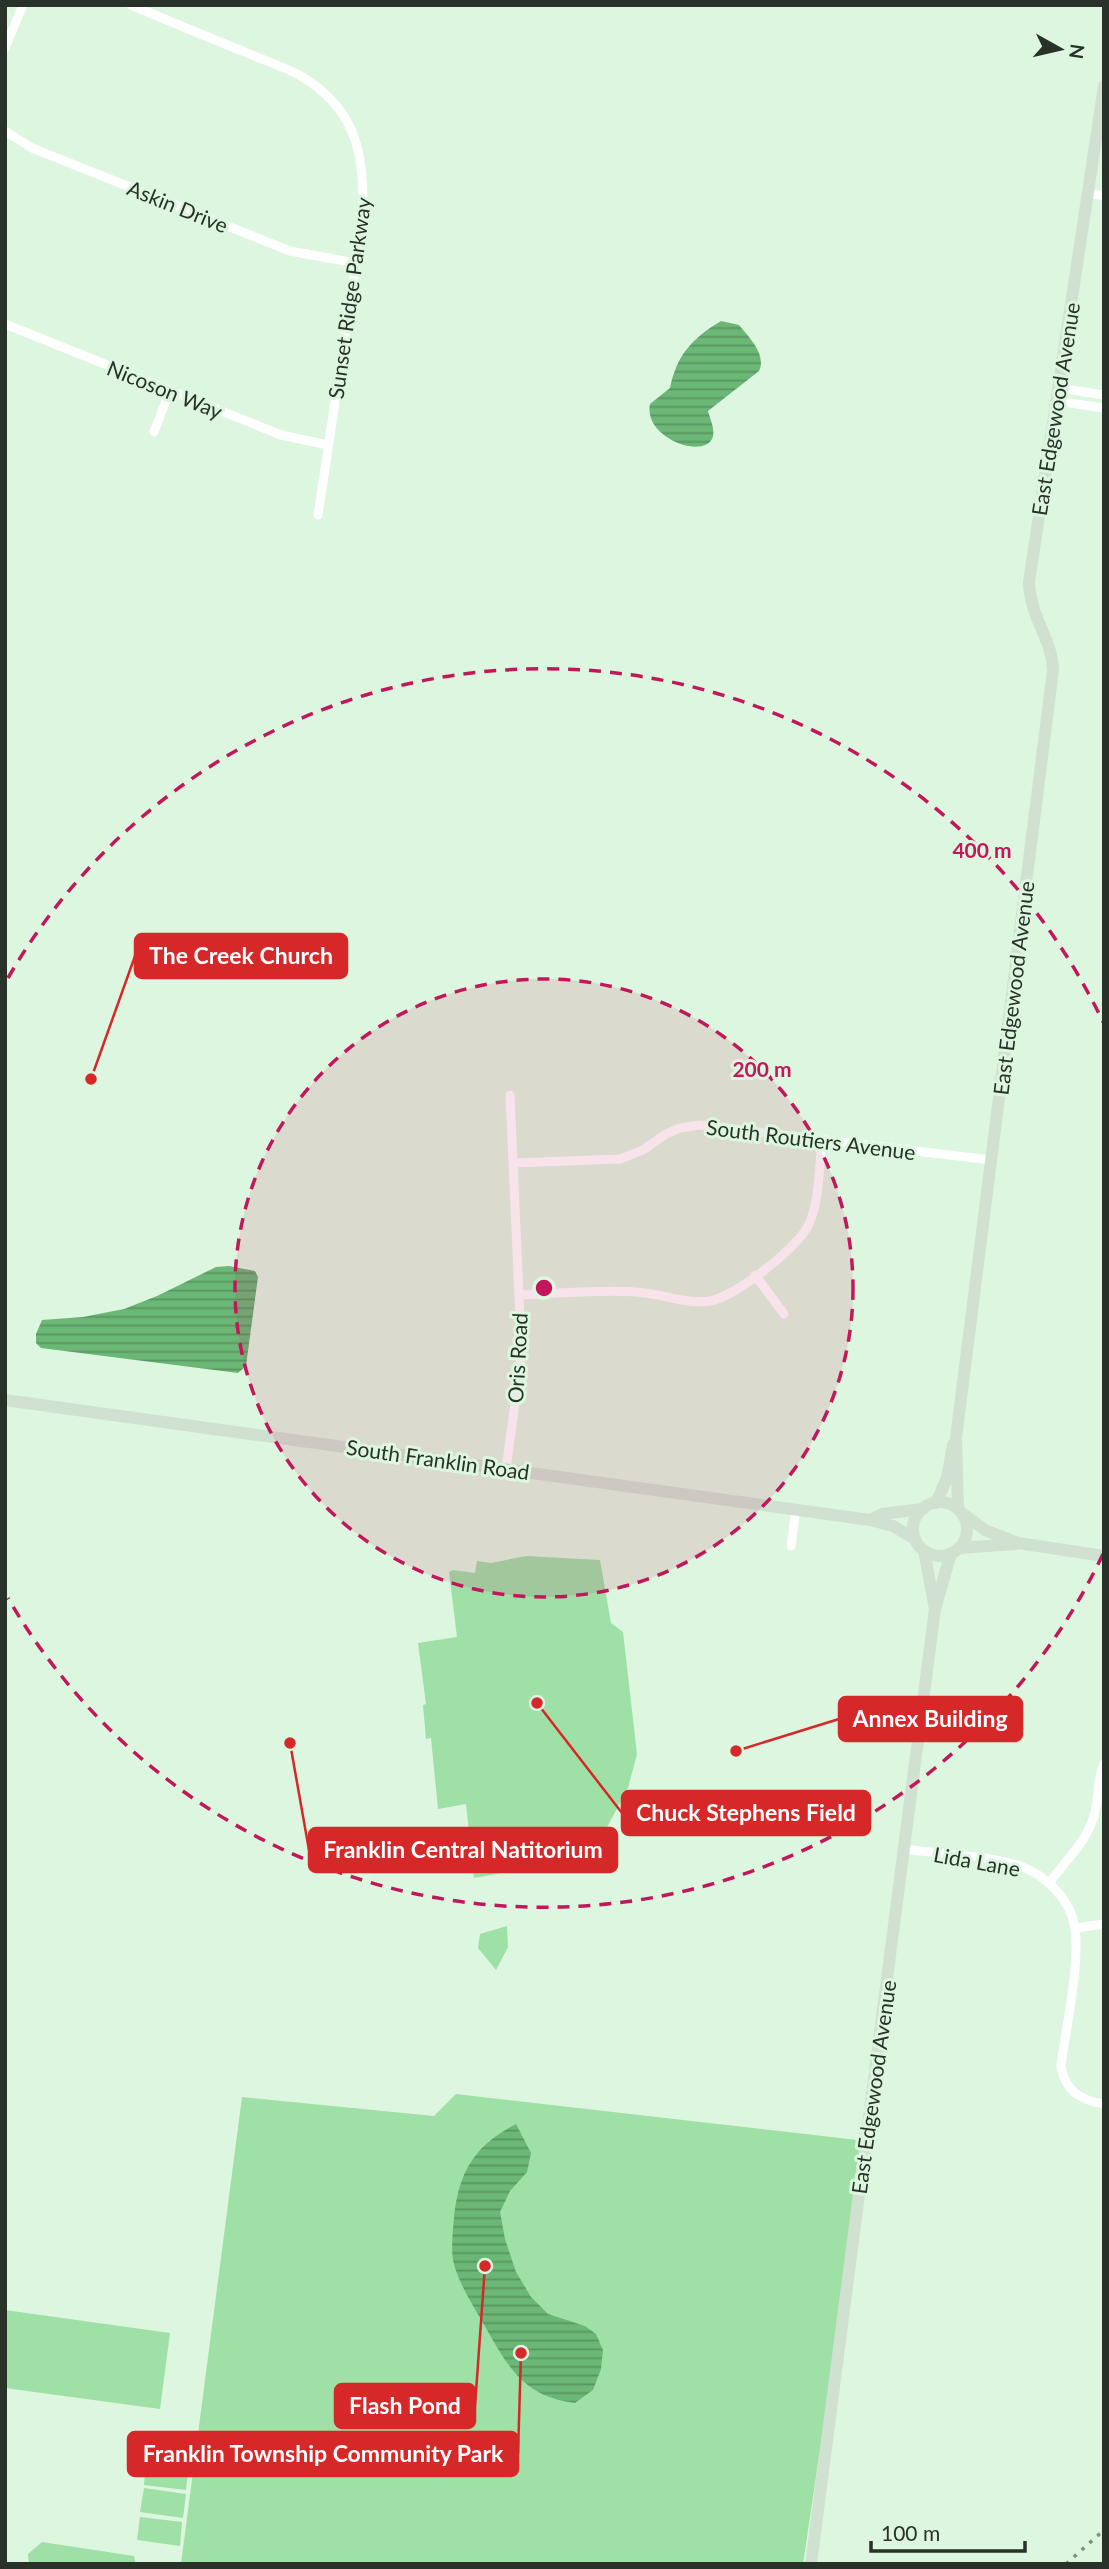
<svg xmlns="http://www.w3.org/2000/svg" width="1109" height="2569" font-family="Lato,sans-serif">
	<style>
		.park { fill: #9fe0a6 }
		.water { fill: url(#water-rules) }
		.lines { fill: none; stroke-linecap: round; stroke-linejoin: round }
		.minor { stroke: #fff; stroke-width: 9 }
		.secondary { stroke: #d0e1d2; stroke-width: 12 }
		.rail { stroke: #809282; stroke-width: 3.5; stroke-dasharray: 3.5 7; stroke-linecap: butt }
		.ring { fill: none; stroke: #c2185b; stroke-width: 3.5; stroke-dasharray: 12 9 }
		.labels { text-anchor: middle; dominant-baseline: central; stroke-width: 6; stroke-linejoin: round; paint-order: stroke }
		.street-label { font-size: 21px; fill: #283229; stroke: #ddf6df }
		.centre { fill: #c2185b; stroke: #ddf6df; stroke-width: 3.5 }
		.ring-label { font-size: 21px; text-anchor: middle; font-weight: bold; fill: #c2185b; stroke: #ddf6df; stroke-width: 6; stroke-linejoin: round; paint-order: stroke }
		.leader { fill: none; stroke: #d62828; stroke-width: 2.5 }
		.callout-dot { fill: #d62828; stroke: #ddf6df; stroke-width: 2.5 }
		.callout { fill: #d62828; stroke: #d62828; stroke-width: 2.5 }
		.callout-label { font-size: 23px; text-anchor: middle; font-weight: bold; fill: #fff }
	</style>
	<defs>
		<pattern id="water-rules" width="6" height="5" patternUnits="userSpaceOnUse" patternTransform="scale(1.75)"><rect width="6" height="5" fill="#6bb776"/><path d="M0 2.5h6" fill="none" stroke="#589561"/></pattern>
	</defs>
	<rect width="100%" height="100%" fill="#ddf6df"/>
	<g class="park">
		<path d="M526,1556L600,1560L611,1623L623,1632L637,1754L628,1788L591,1857L474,1878L466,1804L438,1809L431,1738L426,1739L423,1705L426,1704L418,1643L457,1637L449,1572L453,1570L475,1573L477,1561L491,1563Z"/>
		<path d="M507,1926L508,1947L496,1970L478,1948L480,1934Z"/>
		<path d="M456,2094L866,2141L803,2564H181L242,2097L434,2116Z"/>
		<path d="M5,2310L170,2333L160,2409L5,2388Z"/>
		<path d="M146,2458L189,2464L186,2490L144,2485Z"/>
		<path d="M144,2488L186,2494L183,2518L140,2512Z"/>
		<path d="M140,2517L182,2522L180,2546L137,2540Z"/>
		<path d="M42,2542L134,2556L136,2564H29L28,2554Z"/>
	</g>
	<g class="water">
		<path d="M721,321L739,325C749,337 767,355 759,371L708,411C710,419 716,430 712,439C702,459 643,437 650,404L670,388C677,354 693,338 721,321Z"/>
		<path d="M229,1266L255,1271L258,1277L246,1366L238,1373L41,1348L36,1343V1334L42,1320L83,1317L124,1309L157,1296L216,1267Z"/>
		<path d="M516,2124L531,2153L527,2172L510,2191L500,2212L505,2239L516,2272L531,2297L548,2314L585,2326L596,2334L603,2350L601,2369L593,2390L575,2403C525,2397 509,2369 486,2328C474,2307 458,2283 453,2260C451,2246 453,2231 454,2217C459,2171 475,2145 516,2124Z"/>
	</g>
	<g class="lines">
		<g class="minor">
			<path d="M131,5C169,21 207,37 245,52C263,60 282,66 299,75C359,109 366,160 362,223L318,515"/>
			<path d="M5,48L23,5"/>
			<path d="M5,131L32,148L290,251L356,263"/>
			<path d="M1088,193L1104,196"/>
			<path d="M5,324L281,435L328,445"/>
			<path d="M1059,388L1104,395"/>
			<path d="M1056,401L1104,408"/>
			<path d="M154,432L170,390"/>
			<path d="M513,1163L620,1159L643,1150L666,1134L680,1128L700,1125L991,1160"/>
			<path d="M755,1275L784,1314"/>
			<path d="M519,1295C558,1294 598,1289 636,1292C661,1293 685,1305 710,1301C735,1297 799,1247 809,1224C820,1199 819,1166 822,1140"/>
			<path d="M506,1469L520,1367L521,1340L510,1095"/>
			<path d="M791,1546L796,1509"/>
			<path d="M904,1849C940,1854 987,1855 1020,1866C1046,1875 1071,1900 1075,1928C1080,1965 1066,2027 1061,2066C1065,2091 1080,2100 1104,2104"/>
			<path d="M1049,1883C1064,1863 1085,1843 1093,1819C1100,1801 1096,1781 1104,1764"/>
			<path d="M1075,1928L1104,1924"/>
		</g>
		<g class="secondary">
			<path d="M5,1400L870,1520L893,1526L915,1539"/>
			<circle cx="940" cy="1529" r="27"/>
			<path d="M936,1503L947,1478L953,1445"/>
			<path d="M958,1509L956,1438L1053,670C1052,638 1030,618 1029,582L1104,86"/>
			<path d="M962,1513L985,1530L1018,1543L1104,1556"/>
			<path d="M870,1520L882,1514L923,1509"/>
			<path d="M959,1548L1015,1544"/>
			<path d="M924,1551L935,1609"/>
			<path d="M811,2564L935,1609L951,1553"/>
		</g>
		<path class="rail" d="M1066,2564L1104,2530"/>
	</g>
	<circle cx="544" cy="1288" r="309" fill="#c2185b" fill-opacity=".12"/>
	<g class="ring">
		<circle cx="544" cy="1288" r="309"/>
		<path d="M1103 1554A619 619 0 0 1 8 1598M8 978A619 619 0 0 1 1103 1022"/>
	</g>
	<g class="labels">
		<g class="street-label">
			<text transform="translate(178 206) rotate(22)">Askin Drive</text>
			<text transform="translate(349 298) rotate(-82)">Sunset Ridge Parkway</text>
			<text transform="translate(165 389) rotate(22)">Nicoson Way</text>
			<text transform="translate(1055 409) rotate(-81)">East Edgewood Avenue</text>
			<text transform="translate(1013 988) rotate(-83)">East Edgewood Avenue</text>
			<text transform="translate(811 1139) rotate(7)">South Routiers Avenue</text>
			<text transform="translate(517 1358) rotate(-87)">Oris Road</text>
			<text transform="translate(438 1459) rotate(8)">South Franklin Road</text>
			<text transform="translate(977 1861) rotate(10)">Lida Lane</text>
			<text transform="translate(873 2087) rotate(-82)">East Edgewood Avenue</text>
		</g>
	</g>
	<circle cx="544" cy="1288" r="10" class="centre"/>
	<g class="ring-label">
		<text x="982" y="858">400 m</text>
		<text x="762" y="1077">200 m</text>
	</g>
	<path class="leader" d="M91 1079L135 956M736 1751L839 1719M537 1703L622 1813M290 1743L309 1850M485 2266L475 2406M521 2353L518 2454"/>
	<g class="callout-dot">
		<circle cx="91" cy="1079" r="7"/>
		<circle cx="736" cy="1751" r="7"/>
		<circle cx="537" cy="1703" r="7"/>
		<circle cx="290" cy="1743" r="7"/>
		<circle cx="485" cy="2266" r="7"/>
		<circle cx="521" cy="2353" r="7"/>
	</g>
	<g class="callout">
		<rect x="135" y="934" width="212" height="44" rx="7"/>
		<rect x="839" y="1697" width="183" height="44" rx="7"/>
		<rect x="622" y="1791" width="248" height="44" rx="7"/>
		<rect x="309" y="1828" width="308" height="44" rx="7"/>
		<rect x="335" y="2384" width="140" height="44" rx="7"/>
		<rect x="128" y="2432" width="390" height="44" rx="7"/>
	</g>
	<g class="callout-label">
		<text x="241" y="964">The Creek Church</text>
		<text x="930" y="1727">Annex Building</text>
		<text x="746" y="1821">Chuck Stephens Field</text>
		<text x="463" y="1858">Franklin Central Natitorium</text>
		<text x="405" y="2414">Flash Pond</text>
		<text x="323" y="2462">Franklin Township Community Park</text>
	</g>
	<rect width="1109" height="2569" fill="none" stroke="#283229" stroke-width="14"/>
	<g transform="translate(1060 49) rotate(98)" stroke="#ddf6df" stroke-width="5" paint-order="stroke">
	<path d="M0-5L12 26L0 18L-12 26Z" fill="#283229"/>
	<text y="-10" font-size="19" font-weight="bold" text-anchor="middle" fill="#283229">N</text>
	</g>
	<path d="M871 2541v10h154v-10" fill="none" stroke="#283229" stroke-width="3.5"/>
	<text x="881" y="2541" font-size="21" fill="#283229" stroke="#ddf6df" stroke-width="5" paint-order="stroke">100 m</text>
</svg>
